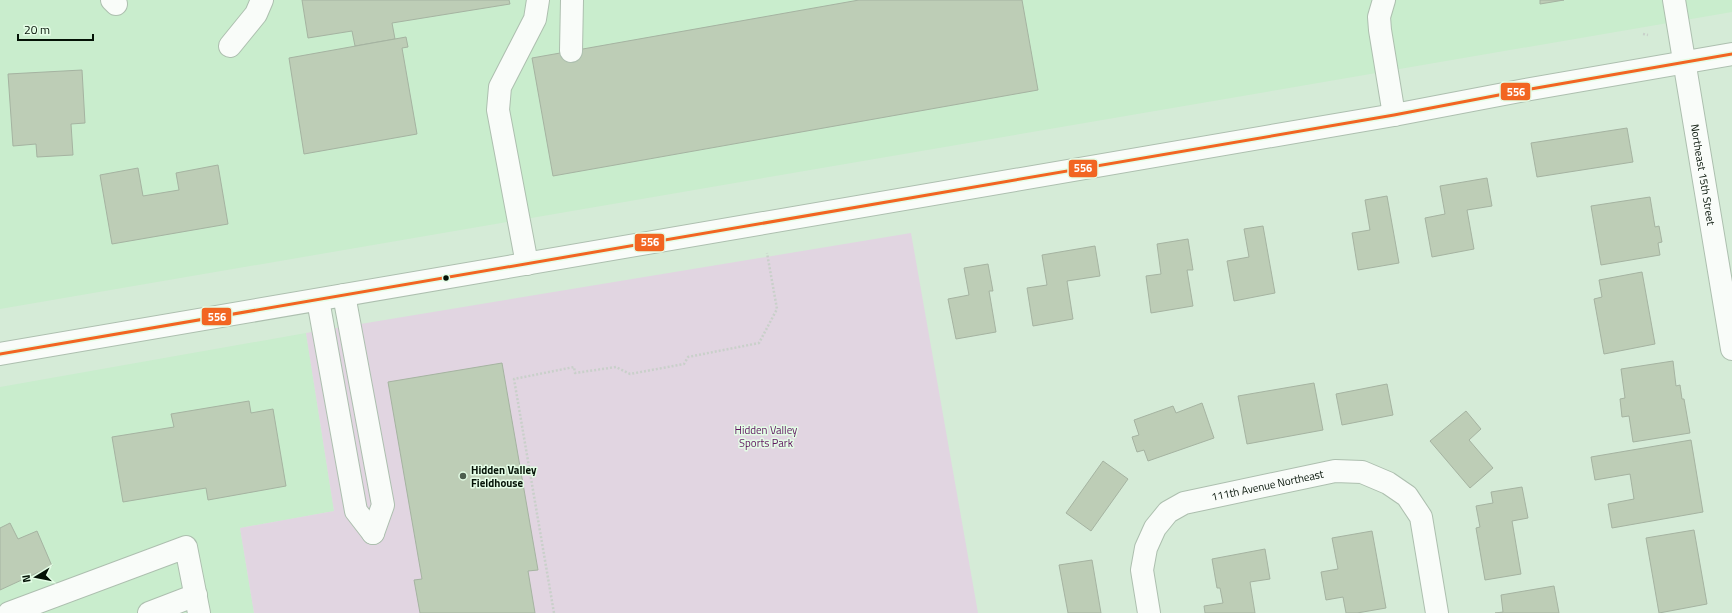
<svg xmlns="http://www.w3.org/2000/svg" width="1732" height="613" font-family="'Titillium Web',sans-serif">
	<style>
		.built { fill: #c9edcd }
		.green { fill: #e1d5e1 }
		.building { fill: #bdcdb6; stroke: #a5b3a1 }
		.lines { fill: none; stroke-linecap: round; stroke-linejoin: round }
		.minor-casing { stroke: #adbfaf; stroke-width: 24 }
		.major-casing { stroke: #adbfaf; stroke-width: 24 }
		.path { stroke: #c9d0ca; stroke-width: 2.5; stroke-dasharray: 2 2; stroke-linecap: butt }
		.minor { stroke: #f9fcf9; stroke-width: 22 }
		.major { stroke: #f9fcf9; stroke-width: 22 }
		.bus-1-casing { stroke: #e4fde6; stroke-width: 6 }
		.bus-1 { stroke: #f26522; stroke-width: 3 }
		.bus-dot { fill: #041206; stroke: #e4fde6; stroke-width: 1.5 }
		.poi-dot { fill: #4d5e4f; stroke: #e4fde6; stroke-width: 1.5 }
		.labels { text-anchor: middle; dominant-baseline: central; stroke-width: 3; stroke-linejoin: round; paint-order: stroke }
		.street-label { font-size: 11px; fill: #041206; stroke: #e4fde6 }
		.park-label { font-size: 11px; fill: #5e165f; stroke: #e4fde6 }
		.poi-label { font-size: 11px; font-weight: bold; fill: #041206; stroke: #e4fde6; text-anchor: start }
		.line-badge { stroke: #e4fde6; stroke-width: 1.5 }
		.badge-label { font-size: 11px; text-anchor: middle; font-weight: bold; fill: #fff }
	</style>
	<rect width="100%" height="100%" fill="#d5ebd7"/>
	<g class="built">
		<path d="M0,0H1732V12L0,309Z"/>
		<path d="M306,333L334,511L240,528L254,613H0V387Z"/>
	</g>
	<path class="green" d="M911,233L978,613H254L240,528L334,511L306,333Z"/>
	<g class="building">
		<path d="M302,0H509L510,4L392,23L395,39L355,46L352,31L308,38Z"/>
		<path d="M859,0H1022L1038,90L553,176L532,58Z"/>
		<path d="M1540,0H1564L1540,4Z"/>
		<path d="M406,37L408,47L402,48L417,134L304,154L289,58Z"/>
		<path d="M82,70L85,123L71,124L73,155L37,157L36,144L13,146L8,74Z"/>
		<path d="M1627,128L1633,162L1537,177L1531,143Z"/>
		<path d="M218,165L228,224L112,244L100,175L138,168L143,196L179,190L176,173Z"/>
		<path d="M1487,178L1492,206L1467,210L1474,249L1432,257L1425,218L1445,214L1440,186Z"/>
		<path d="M1387,196L1399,263L1358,270L1352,233L1370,230L1365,200Z"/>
		<path d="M1650,197L1655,227L1659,226L1662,242L1658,243L1660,255L1601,265L1591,206Z"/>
		<path d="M1263,226L1275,293L1234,301L1227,261L1249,257L1244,229Z"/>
		<path d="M1188,239L1193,270H1187L1193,306L1151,313L1146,276L1161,274L1157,244Z"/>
		<path d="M1095,246L1100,276L1067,281L1073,319L1033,326L1027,288L1047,285L1042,255Z"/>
		<path d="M988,264L993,291H989L996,332L956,339L948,299L969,295L964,268Z"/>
		<path d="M1642,272L1655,344L1604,354L1594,299L1602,297L1599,280Z"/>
		<path d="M1673,361L1676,386L1680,385L1682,399H1684L1690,433L1633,442L1629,416L1622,417L1620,399L1625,398L1621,369Z"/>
		<path d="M502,363L538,570L528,571L535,613H420L414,580L422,579L388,382Z"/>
		<path d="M1314,383L1323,430L1247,444L1238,396Z"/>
		<path d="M1387,384L1393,415L1342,425L1336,394Z"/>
		<path d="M249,401L251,413L273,409L286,486L208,500L206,488L123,502L112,437L174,427L171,414Z"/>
		<path d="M1202,403L1214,438L1148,461L1144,450L1137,452L1132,437L1139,435L1134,420L1173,406L1176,413Z"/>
		<path d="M1466,411L1481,429L1469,440L1493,468L1470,488L1430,441Z"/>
		<path d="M1691,440L1703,512L1612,528L1608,504L1634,499L1630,474L1595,480L1591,457Z"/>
		<path d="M1103,461L1128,479L1091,531L1066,513Z"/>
		<path d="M1522,487L1528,518L1512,521L1521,574L1485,580L1476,528L1480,527L1476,506L1493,503L1491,492Z"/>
		<path d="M10,523L18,539L37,531L52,566L0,590V528Z"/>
		<path d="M1694,530L1707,604L1659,613L1646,538Z"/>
		<path d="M1372,531L1386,608L1357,613H1346L1343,597L1326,600L1321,572L1338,569L1332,538Z"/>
		<path d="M1265,549L1270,579L1250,582L1255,613H1205L1204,606L1223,603L1220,588H1217L1212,559Z"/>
		<path d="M1092,560L1101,613H1068L1059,565Z"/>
		<path d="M1554,586L1559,613H1495L1503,612L1501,595Z"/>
	</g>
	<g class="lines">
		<defs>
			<g id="minor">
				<path d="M112,0L116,4"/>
				<path d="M1384,0L1379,17L1380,30L1394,115"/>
				<path id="s1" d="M1674,0L1732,349"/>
				<path d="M230,46L256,14L262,0"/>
				<path d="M571,51L572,0"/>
				<path d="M527,264L498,110L500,87L535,19L538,0"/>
				<path d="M344,295L383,505L373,533"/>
				<path d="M318,300L356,511L373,533"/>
				<path d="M9,613L186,547L199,613"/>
				<path d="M149,613L196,595"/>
				<path id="s2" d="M1149,613L1142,570L1146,548L1155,528L1168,512L1184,503L1335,471L1362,472L1388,483L1407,496L1421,517L1437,613"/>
			</g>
			<path id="major" d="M0,354L1394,115L1525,90L1732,54"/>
		</defs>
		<use href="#minor" class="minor-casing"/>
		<use href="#major" class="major-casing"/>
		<g class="path">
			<path d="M1643,34L1648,35"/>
			<path d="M554,613L514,379L574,367L575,373L616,367L630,374L684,364L688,357L759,343L777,309L767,253"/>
		</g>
		<use href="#minor" class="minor"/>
		<use href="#major" class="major"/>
		<defs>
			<path id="bus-1" d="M0,354L1394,115L1525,90L1732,54"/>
		</defs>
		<use href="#bus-1" class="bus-1-casing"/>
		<use href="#bus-1" class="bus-1"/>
	</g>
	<circle class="bus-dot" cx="446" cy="278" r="3.5"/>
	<circle class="poi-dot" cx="463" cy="476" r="4"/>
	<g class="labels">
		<g class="street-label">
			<text stroke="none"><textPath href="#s1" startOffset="177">Northeast 15th Street</textPath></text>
			<text stroke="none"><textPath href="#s2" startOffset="212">111th Avenue Northeast</textPath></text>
		</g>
		<g class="park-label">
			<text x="766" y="430">Hidden Valley<tspan x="766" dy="13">Sports Park</tspan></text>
		</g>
		<g class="poi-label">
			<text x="471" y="470">Hidden Valley<tspan x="471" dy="13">Fieldhouse</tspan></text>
		</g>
	</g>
	<g class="line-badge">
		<rect x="1500" y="82" width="31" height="19" rx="4" fill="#f26522"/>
		<rect x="1068" y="159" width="30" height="19" rx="4" fill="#f26522"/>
		<rect x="634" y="233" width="31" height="19" rx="4" fill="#f26522"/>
		<rect x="201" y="307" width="31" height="19" rx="4" fill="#f26522"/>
	</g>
	<g class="badge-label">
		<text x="1516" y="96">556</text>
		<text x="1083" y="172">556</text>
		<text x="650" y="246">556</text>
		<text x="217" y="321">556</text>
	</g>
	<g transform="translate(36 577) rotate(260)" stroke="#e4fde6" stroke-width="3" paint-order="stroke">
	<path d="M0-3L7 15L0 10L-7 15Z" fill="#041206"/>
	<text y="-6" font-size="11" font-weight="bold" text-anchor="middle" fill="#041206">N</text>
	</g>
	<path d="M18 34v6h75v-6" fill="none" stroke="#041206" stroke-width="2"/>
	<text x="24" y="34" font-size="12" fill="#041206" stroke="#e4fde6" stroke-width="3" paint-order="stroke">20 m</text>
</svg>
